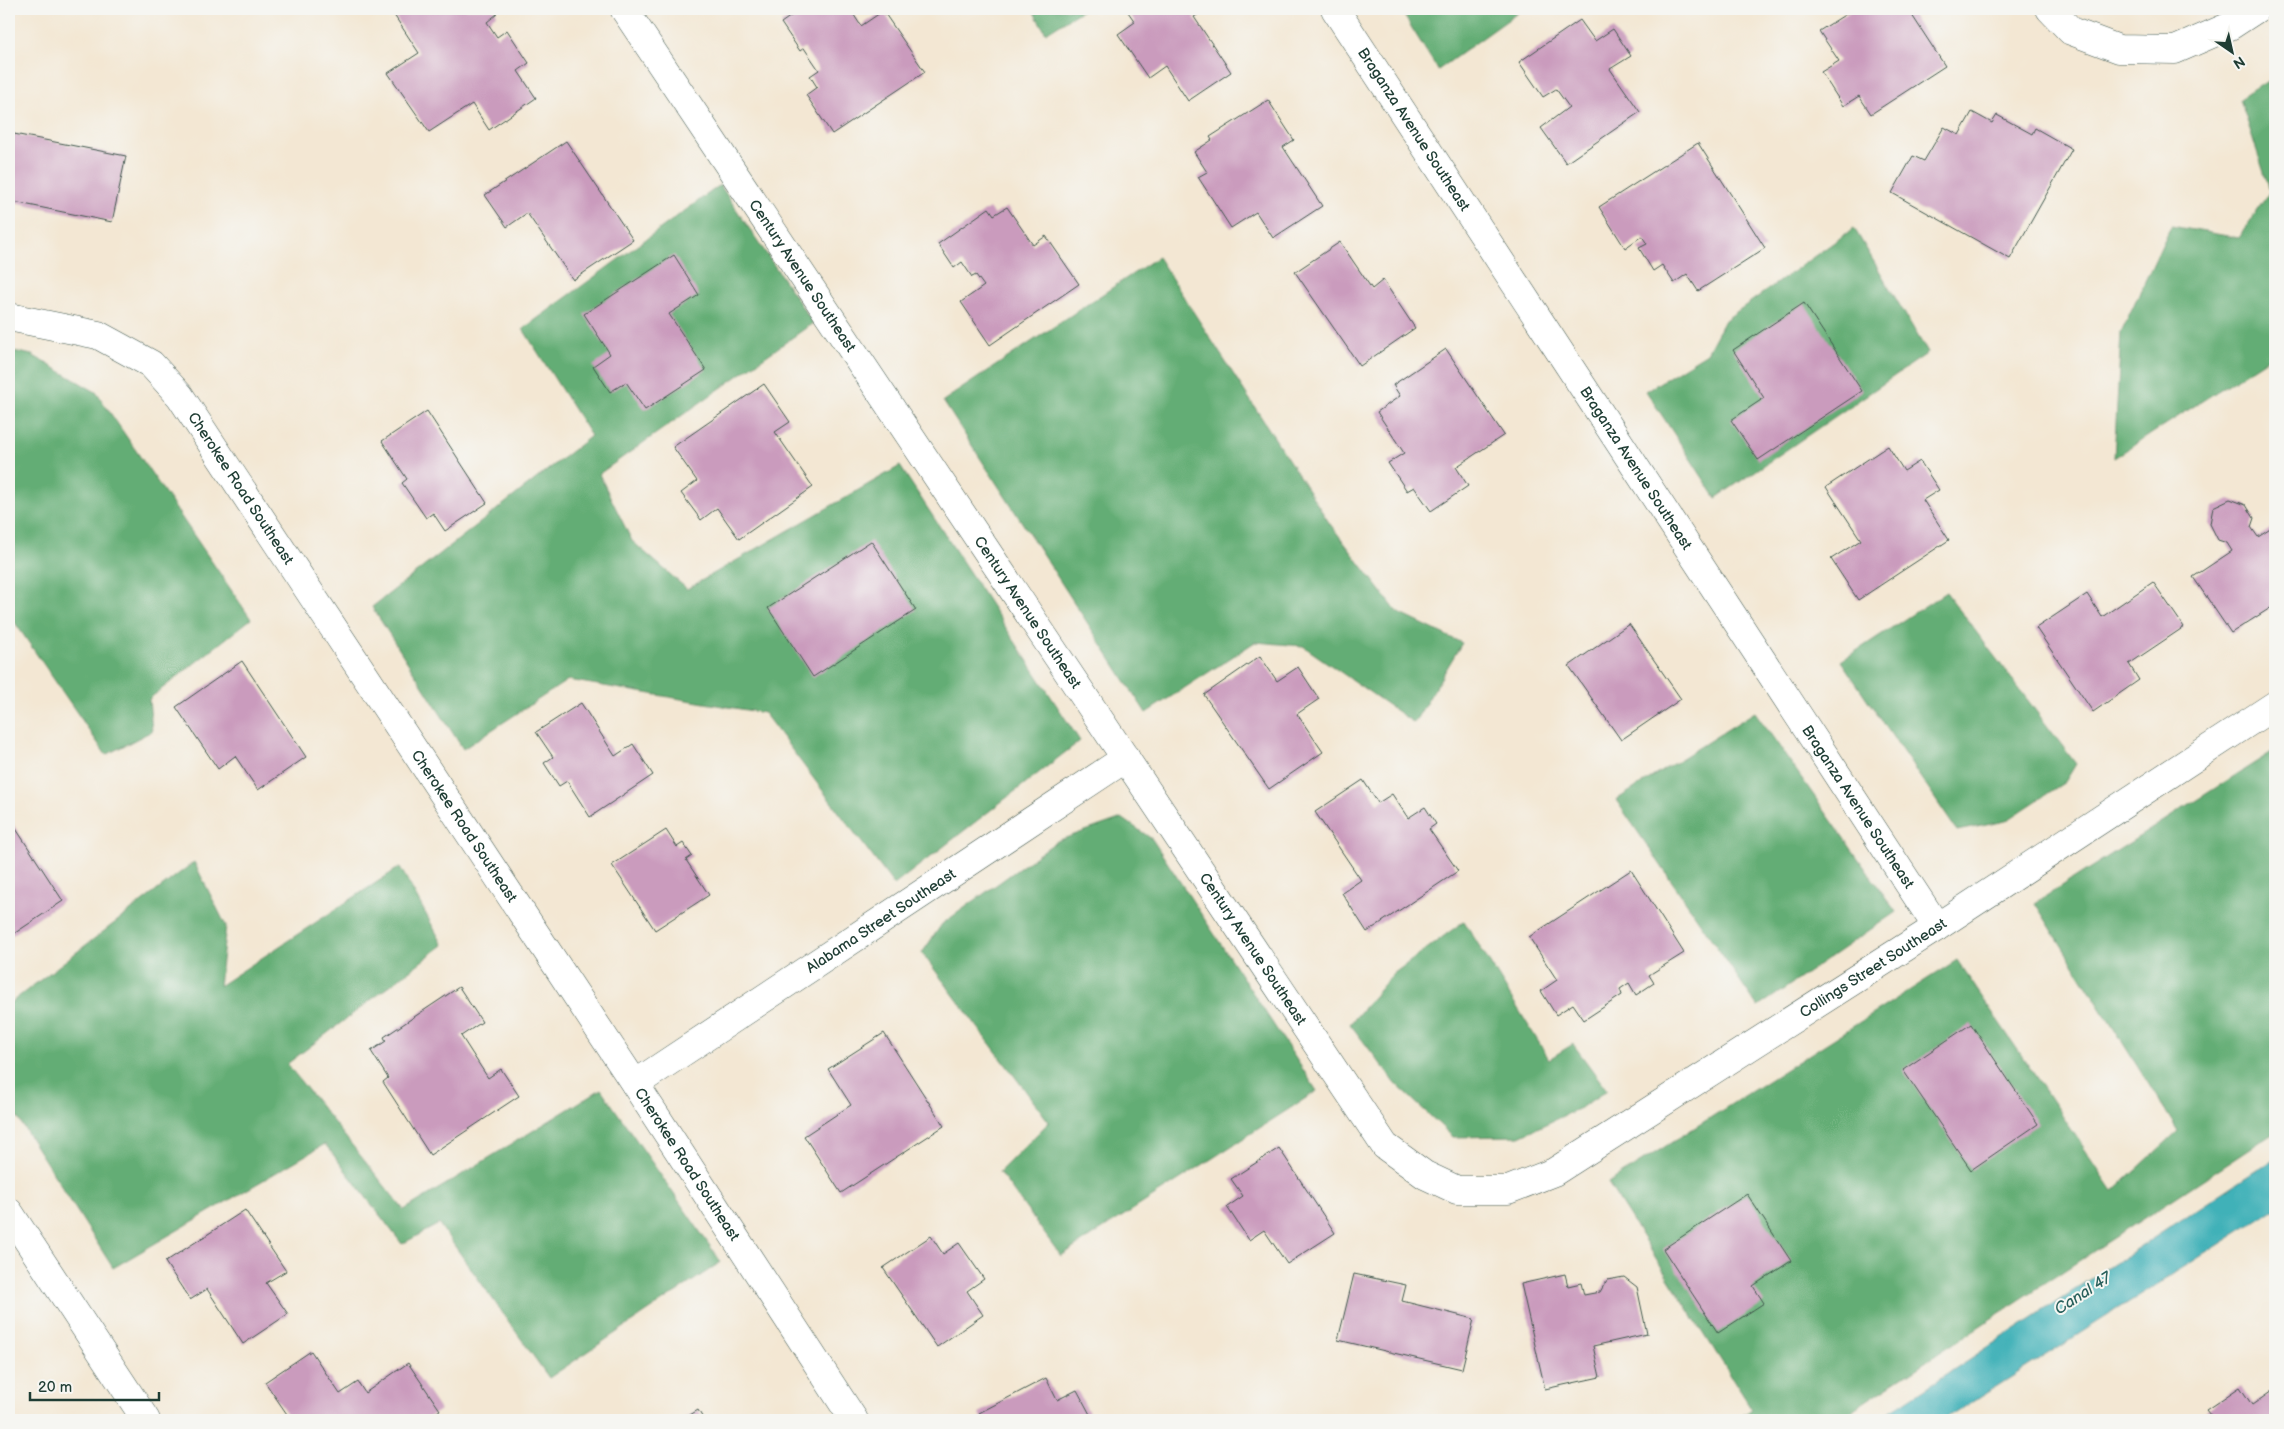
<svg xmlns="http://www.w3.org/2000/svg" width="2284" height="1429" font-family="'Balsamiq Sans',sans-serif">
	<style>
		.forest { fill: #64ad75; stroke: #427554 }
		.water { fill: #41b1b8; stroke: #307776 }
		.building { fill: #ca9bbd }
		.lines { fill: none; stroke-linecap: round; stroke-linejoin: round }
		.minor-casing { stroke: #3f564c; stroke-width: 29 }
		.minor { stroke: #fff; stroke-width: 28 }
		.labels { text-anchor: middle; dominant-baseline: central; stroke-width: 4; stroke-linejoin: round; paint-order: stroke }
		.street-label { font-size: 15px; fill: #1f3d34; stroke: #f6f6f2 }
		.water-label { font-size: 16px; font-style: italic; fill: #29605c; stroke: #f6f6f2 }
	</style>
	<rect width="100%" height="100%" fill="#f6f6f2"/>
	<filter id="ink" filterUnits="userSpaceOnUse"><feTurbulence type="fractalNoise" baseFrequency=".02" numOctaves="2"/><feDisplacementMap in="SourceGraphic" scale="10" xChannelSelector="R" yChannelSelector="G"/><feConvolveMatrix kernelMatrix="1 2 1 2 8 2 1 2 1" color-interpolation-filters="sRGB"/></filter>
	<filter id="wash" filterUnits="userSpaceOnUse"><feTurbulence type="fractalNoise" baseFrequency=".0096" numOctaves="4" result="noise"/><feDisplacementMap in="SourceGraphic" scale="20" xChannelSelector="R" yChannelSelector="G"/><feGaussianBlur stdDeviation="1.12" result="paint"/><feColorMatrix in="noise" values="0 0 0 0 0 0 0 0 0 0 0 0 0 0 0 0 0 1.4 0 .05"/><feComposite in="paint" operator="in"/></filter>
	<g filter="url(#wash)">
		<rect width="100%" height="100%" fill="#f3e7d3"/>
		<g class="forest">
			<path d="M1032,9H1084L1046,33Z"/>
			<path d="M1400,9H1523L1438,70Z"/>
			<path d="M2275,76V354L2114,458L2121,332L2171,226L2239,238L2270,191L2240,99Z"/>
			<path d="M720,185L813,323L599,474L632,541L687,589L900,466L1080,741L894,885L764,713L568,680L463,749L372,607L591,436L523,329Z"/>
			<path d="M1854,228L1928,353L1716,498L1646,391L1707,353L1725,320Z"/>
			<path d="M1158,257L1330,524L1397,612L1462,643L1414,723L1303,646L1255,642L1146,713L943,401Z"/>
			<path d="M9,350L32,355L96,392L251,619L149,699L152,731L106,755L9,614Z"/>
			<path d="M1946,592L2076,764L2065,782L2006,821L1957,831L1841,661Z"/>
			<path d="M1755,712L1896,912L1758,1007L1616,800Z"/>
			<path d="M2275,750V1132L1837,1420H1736L1752,1409L1608,1183L1957,960L2113,1191L2178,1131L2035,903Z"/>
			<path d="M1122,818L1152,839L1317,1091L1061,1256L999,1172L1049,1122L922,953L942,924L1057,841Z"/>
			<path d="M194,862L226,926L219,986L400,867L443,945L287,1064L404,1210L601,1089L721,1262L549,1378L439,1224L402,1244L325,1144L113,1268L9,1104V1004Z"/>
			<path d="M1464,921L1549,1059L1573,1044L1607,1090L1582,1107L1520,1136L1453,1137L1396,1084L1350,1024L1393,974Z"/>
		</g>
		<path class="water" d="M2275,1158V1209L1944,1420H1877Z"/>
		<g id="blocks">
			<g class="building">
				<path d="M404,9H494L497,14L487,22L497,37L507,30L529,63L518,71L536,98L489,130L472,104L429,132L388,73L419,53L394,15Z"/>
				<path d="M801,9H850L861,26L883,11L925,72L832,134L806,95L817,87L810,76L819,70L804,48L800,51L781,23Z"/>
				<path d="M1126,9H1207L1194,17L1231,72L1188,101L1165,66L1148,78L1118,34L1135,22Z"/>
				<path d="M1854,9H1908L1945,66L1871,114L1859,96L1843,106L1821,72L1839,61L1819,31Z"/>
				<path d="M1580,20L1595,41L1613,29L1631,56L1610,69L1640,112L1566,163L1541,128L1569,107L1556,89L1543,97L1519,62Z"/>
				<path d="M1268,100L1294,140L1283,147L1322,206L1273,238L1256,212L1231,228L1198,177L1207,172L1194,152L1212,140L1210,137Z"/>
				<path d="M1972,112L1992,123L1997,115L2032,134L2035,128L2072,149L2010,259L1892,193L1913,156L1924,161L1944,127L1959,135Z"/>
				<path d="M14,134L126,156L112,222L9,201V163Z"/>
				<path d="M566,141L633,240L573,280L527,213L507,227L485,195Z"/>
				<path d="M1698,143L1765,248L1698,291L1687,274L1674,283L1662,265L1653,271L1639,248L1647,244L1642,236L1625,248L1599,207Z"/>
				<path d="M1007,207L1033,245L1046,236L1079,284L990,345L961,302L984,286L976,275L972,277L962,262L954,268L938,244L989,208L994,215Z"/>
				<path d="M1340,242L1372,289L1383,280L1415,328L1360,366L1295,272Z"/>
				<path d="M674,255L699,295L669,314L706,370L645,410L626,382L610,392L593,366L610,354L584,314Z"/>
				<path d="M1804,303L1862,391L1758,460L1731,420L1764,398L1733,350Z"/>
				<path d="M1446,349L1504,435L1456,467L1468,486L1431,511L1414,487L1407,491L1388,463L1404,453L1377,412L1400,396L1393,385Z"/>
				<path d="M764,384L790,422L775,432L813,487L739,539L717,508L701,520L681,493L697,481L673,447Z"/>
				<path d="M427,411L487,503L445,531L433,513L426,518L402,483L407,479L382,441Z"/>
				<path d="M1888,446L1904,471L1920,461L1939,490L1923,500L1949,540L1858,600L1831,559L1861,540L1826,487Z"/>
				<path d="M2230,499L2246,505L2254,518L2251,527L2258,537L2275,526V605L2231,633L2193,577L2232,551L2227,543L2218,540L2210,524L2213,507Z"/>
				<path d="M871,541L916,610L813,677L768,608Z"/>
				<path d="M2153,582L2184,627L2129,664L2139,680L2093,712L2036,628L2087,594L2102,617Z"/>
				<path d="M1629,624L1681,699L1621,740L1569,666Z"/>
				<path d="M1260,656L1277,681L1298,667L1319,699L1297,714L1323,752L1269,789L1204,695Z"/>
				<path d="M242,661L306,757L258,790L235,756L218,769L176,707Z"/>
				<path d="M581,703L615,756L633,744L653,775L590,817L567,781L559,786L544,763L553,757L536,732Z"/>
				<path d="M1363,780L1378,803L1392,794L1408,818L1425,807L1436,824L1429,829L1458,871L1367,932L1342,893L1361,880L1315,812Z"/>
				<path d="M9,818L63,901L9,937Z"/>
				<path d="M666,830L677,847L683,843L692,856L686,860L709,895L655,930L612,865Z"/>
				<path d="M1631,870L1684,953L1649,975L1654,983L1636,995L1629,983L1620,989L1622,995L1584,1020L1573,1004L1556,1015L1541,991L1557,980L1529,937Z"/>
				<path d="M459,987L482,1022L461,1036L488,1078L501,1069L519,1096L430,1155L383,1082L388,1078L371,1051L386,1041L384,1037Z"/>
				<path d="M1971,1024L2038,1124L1971,1170L1903,1070Z"/>
				<path d="M884,1033L944,1126L841,1193L804,1136L851,1105L828,1069Z"/>
				<path d="M1279,1148L1335,1233L1287,1264L1264,1230L1249,1240L1227,1207L1243,1196L1231,1179Z"/>
				<path d="M1747,1194L1791,1261L1753,1286L1764,1303L1718,1333L1663,1249Z"/>
				<path d="M245,1210L286,1271L266,1283L288,1314L243,1344L207,1289L190,1300L165,1262Z"/>
				<path d="M931,1236L943,1254L959,1243L984,1279L967,1291L983,1315L937,1347L883,1268Z"/>
				<path d="M1354,1274L1406,1285L1402,1301L1474,1319L1462,1369L1338,1340Z"/>
				<path d="M1565,1274L1568,1286L1581,1283L1584,1295L1600,1292L1607,1280L1624,1277L1637,1287L1647,1334L1593,1346L1600,1377L1545,1389L1521,1284Z"/>
				<path d="M311,1351L340,1394L358,1382L365,1393L408,1363L440,1410L425,1420H291L265,1382Z"/>
				<path d="M1046,1378L1057,1400L1077,1390L1093,1420H983L979,1413Z"/>
				<path d="M2240,1387L2252,1405L2275,1389V1420H2214L2206,1410Z"/>
				<path d="M698,1410L704,1420H682Z"/>
			</g>
		</g>
	</g>
	<g filter="url(#ink)">
		<use href="#blocks" fill-opacity="0" stroke="#3f564c" stroke-width="1"/>
		<g class="lines">
			<defs>
				<g id="minor">
					<path id="s1" d="M624,9L1385,1146L1425,1175L1457,1190H1508L1554,1172L1937,927L2275,705"/>
					<path id="s2" d="M1335,9L1937,927"/>
					<path d="M2050,9L2071,31L2119,49L2175,50L2230,26L2256,9"/>
					<path id="s3" d="M9,317L98,335L151,364L180,396L635,1084L854,1420"/>
					<path id="s4" d="M635,1084L1126,758"/>
					<path d="M9,1212L146,1420"/>
				</g>
			</defs>
			<use href="#minor" class="minor-casing"/>
			<use href="#minor" class="minor"/>
		</g>
	</g>
	<g class="labels">
		<g class="street-label">
			<text stroke="none"><textPath href="#s2" startOffset="144">Braganza Avenue Southeast</textPath></text>
			<text stroke="none"><textPath href="#s1" startOffset="321">Century Avenue Southeast</textPath></text>
			<text stroke="none"><textPath href="#s2" startOffset="549">Braganza Avenue Southeast</textPath></text>
			<text stroke="none"><textPath href="#s3" startOffset="305">Cherokee Road Southeast</textPath></text>
			<text stroke="none"><textPath href="#s1" startOffset="726">Century Avenue Southeast</textPath></text>
			<text stroke="none"><textPath href="#s2" startOffset="954">Braganza Avenue Southeast</textPath></text>
			<text stroke="none"><textPath href="#s3" startOffset="710">Cherokee Road Southeast</textPath></text>
			<text stroke="none"><textPath href="#s4" startOffset="295">Alabama Street Southeast</textPath></text>
			<text stroke="none"><textPath href="#s1" startOffset="1131">Century Avenue Southeast</textPath></text>
			<text stroke="none"><textPath href="#s1" startOffset="1932">Collings Street Southeast</textPath></text>
			<text stroke="none"><textPath href="#s3" startOffset="1115">Cherokee Road Southeast</textPath></text>
		</g>
		<g class="water-label">
			<text transform="translate(2083 1294) rotate(-33)">Canal 47</text>
		</g>
	</g>
	<rect width="2284" height="1429" fill="none" stroke="#f6f6f2" stroke-width="30"/>
	<g transform="translate(2232 52) rotate(146)" stroke="#f6f6f2" stroke-width="4" paint-order="stroke">
	<path d="M0-4L9 19L0 12L-9 19Z" fill="#1f3d34"/>
	<text y="-8" font-size="14" font-weight="bold" text-anchor="middle" fill="#1f3d34">N</text>
	</g>
	<path d="M30 1392v8h129v-8" fill="none" stroke="#1f3d34" stroke-width="2.5"/>
	<text x="38" y="1392" font-size="15" fill="#1f3d34" stroke="#f6f6f2" stroke-width="4" paint-order="stroke">20 m</text>
</svg>
